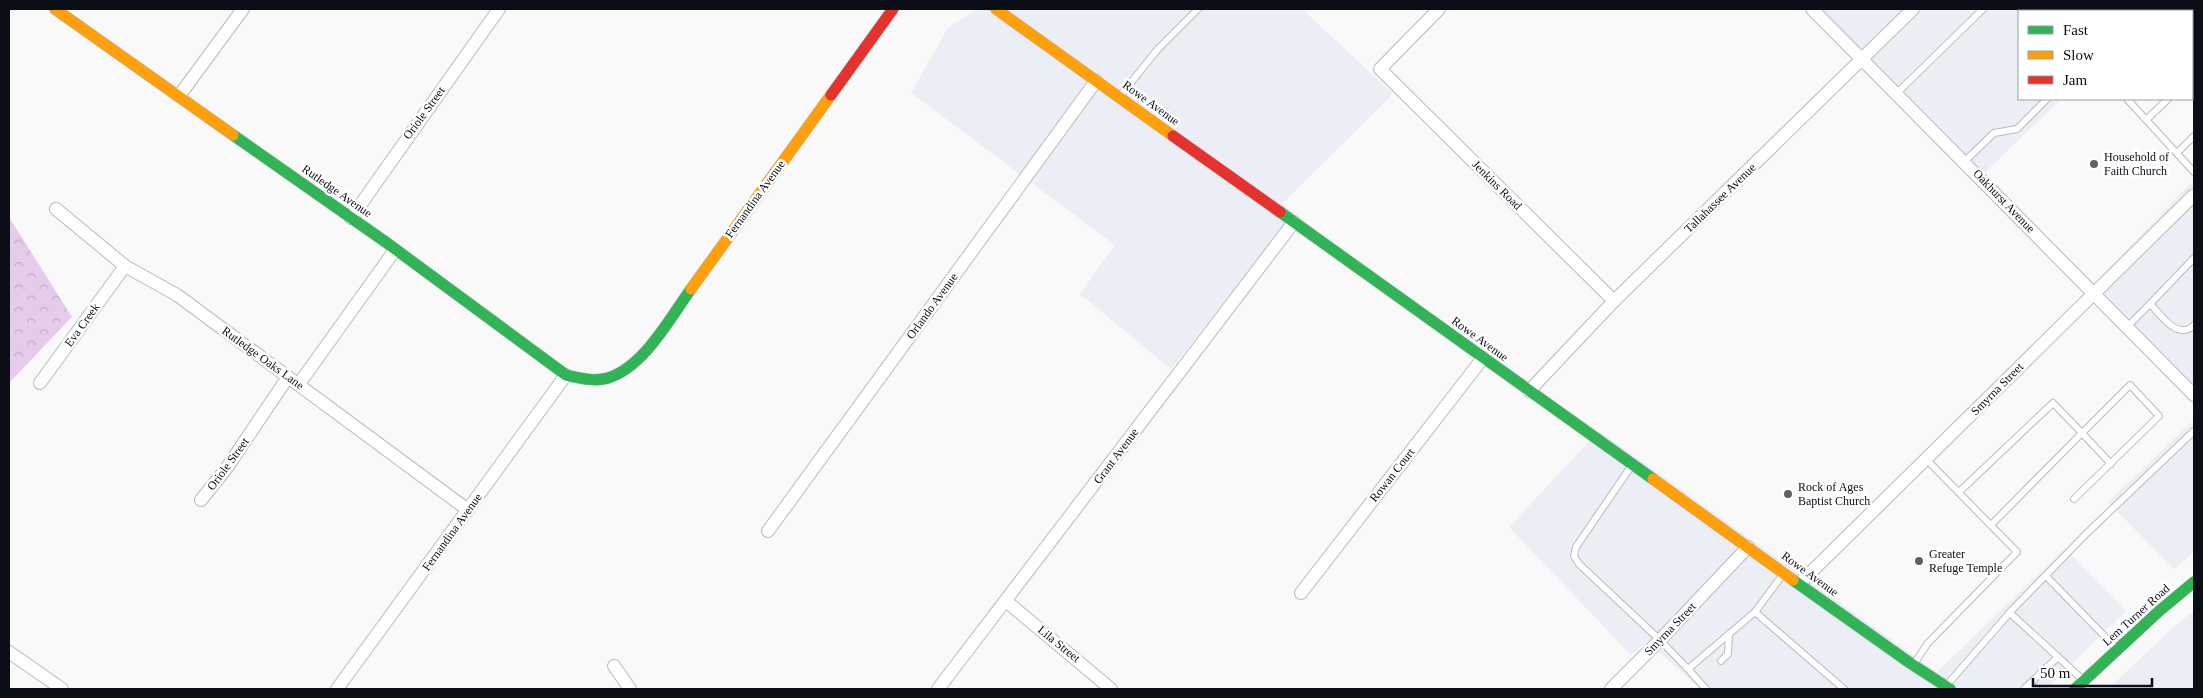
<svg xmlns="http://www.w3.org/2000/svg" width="2203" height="698" font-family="'Times New Roman',serif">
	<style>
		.built { fill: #eceef6 }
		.forest { fill: url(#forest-crowns) }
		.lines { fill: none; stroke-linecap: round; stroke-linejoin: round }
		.lane-casing { stroke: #babbc0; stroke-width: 8 }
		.street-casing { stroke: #babbc0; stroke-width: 14 }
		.fast-casing { stroke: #babbc0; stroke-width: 12 }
		.slow-casing { stroke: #babbc0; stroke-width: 12 }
		.jam-casing { stroke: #babbc0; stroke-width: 12 }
		.lane { stroke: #fefefe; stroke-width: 6 }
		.street { stroke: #fefefe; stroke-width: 12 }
		.fast { stroke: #30b455; stroke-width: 11 }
		.slow { stroke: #ff9f0a; stroke-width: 11 }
		.jam { stroke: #e5322d; stroke-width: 11 }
		.poi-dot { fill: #5e6066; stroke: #fff; stroke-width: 2 }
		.labels { text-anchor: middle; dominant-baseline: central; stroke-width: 5; stroke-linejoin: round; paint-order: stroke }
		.street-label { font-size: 12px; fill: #0b0d17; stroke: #fff }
		.poi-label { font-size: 12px; fill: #0b0d17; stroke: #fff; text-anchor: start }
	</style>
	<defs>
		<pattern id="forest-crowns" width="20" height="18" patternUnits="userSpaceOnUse" patternTransform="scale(1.25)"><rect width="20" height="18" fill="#e5cceb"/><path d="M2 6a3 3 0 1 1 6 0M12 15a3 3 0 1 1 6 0" fill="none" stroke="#c3aec9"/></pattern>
	</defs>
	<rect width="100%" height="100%" fill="#f9f9f9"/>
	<g class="built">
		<path d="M977,9H1302L1393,94L1282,204L1294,213L1171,369L1080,294L1115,245L911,93L948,28Z"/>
		<path d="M1804,9H2130L2133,11H2019V99H2061L1976,181L1932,139Z"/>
		<path d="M2194,180V405L2085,293Z"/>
		<path d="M2194,420V552L2174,569L2108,502Z"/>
		<path d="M1599,431L1937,672L2065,548L2126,611L2046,689H1700L1647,641L1631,655L1509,527Z"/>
		<path d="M2194,611V689H2108L2175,626Z"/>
	</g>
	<path class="forest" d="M9,217L72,317L9,383Z"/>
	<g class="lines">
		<defs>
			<g id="lane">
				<path d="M2133,11L2135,9"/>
				<path d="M2192,15L2194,13"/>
				<path d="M2192,76L2194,73"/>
				<path d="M1897,93L1983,9"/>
				<path d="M1120,96L1158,49L1198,9"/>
				<path d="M2127,99L2194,172"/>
				<path d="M2146,120L2168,99"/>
				<path d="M2177,153L2194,136"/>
				<path d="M1965,161L1994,133L2017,129L2047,99"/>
				<path d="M2150,304L2194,258"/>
				<path d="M2127,327L2150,304C2162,316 2178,341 2194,325"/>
				<path d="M1632,465L1576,547L1574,556L1579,564L1660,640L1688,669L1755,612"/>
				<path d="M1959,492L2053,403L2082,433L1991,525"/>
				<path d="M2074,499L2159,416L2130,385L2082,433L2111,464"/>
				<path d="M1784,573L1755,612L1844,689"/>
				<path d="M2046,576L2117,649"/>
				<path d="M2010,613L2083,680"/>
				<path d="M1721,661L1728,654L1729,634"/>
				<path d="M1914,664L1928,643L2017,552L1926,459"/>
				<path d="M1688,669L1706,689"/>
				<path d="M2030,684L2036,689"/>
				<path d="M1946,686L2012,610L2086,534L2194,431"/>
				<path d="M2024,689L2058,657"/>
			</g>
			<g id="street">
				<path d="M1439,9L1380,69L1614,301"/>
				<path d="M1812,9L2194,395"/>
				<path d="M179,96L243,9"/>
				<path d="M56,209L125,266L177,295L468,510"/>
				<path d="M351,218L499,9"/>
				<path d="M40,383L125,266"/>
				<path d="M299,384L395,250"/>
				<path d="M1529,391L1614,301L1913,9"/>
				<path d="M201,500L226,469L288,377"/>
				<path d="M768,531L1096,81"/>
				<path d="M1800,583L2194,195"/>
				<path d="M1301,593L1483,358"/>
				<path d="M1006,601L1111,689"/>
				<path d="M9,652L62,689"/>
				<path d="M614,666L630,689"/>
				<path d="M337,689L566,375"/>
				<path d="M938,689L1294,222"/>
				<path d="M1611,689L1660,640L1748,547"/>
			</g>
			<g id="fast">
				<path d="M233,135L387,243L566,375C580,378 594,382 608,378C644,367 670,318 691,289"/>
				<path d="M1280,212L1653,479"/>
				<path d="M1793,580L1910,663L1950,689"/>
				<path d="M2075,689L2158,612L2194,582"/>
			</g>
			<g id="slow">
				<path d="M55,9L233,135"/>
				<path d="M996,9L1173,136"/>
				<path d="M691,289L831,95"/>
				<path d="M1653,479L1793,580"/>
			</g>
			<g id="jam">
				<path d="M831,95L893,9"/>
				<path d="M1173,136L1280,212"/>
			</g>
		</defs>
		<use href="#lane" class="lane-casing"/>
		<use href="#street" class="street-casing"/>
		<use href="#fast" class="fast-casing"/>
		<use href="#slow" class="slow-casing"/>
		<use href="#jam" class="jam-casing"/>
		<use href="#lane" class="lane"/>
		<use href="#street" class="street"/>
		<use href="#fast" class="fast"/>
		<use href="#slow" class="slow"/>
		<use href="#jam" class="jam"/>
	</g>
	<g class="poi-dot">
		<circle cx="2094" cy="164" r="5"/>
		<circle cx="1788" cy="494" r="5"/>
		<circle cx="1919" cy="561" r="5"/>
	</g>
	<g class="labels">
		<g class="street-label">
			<text transform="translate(1151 103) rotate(36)">Rowe Avenue</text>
			<text transform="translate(424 113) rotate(-54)">Oriole Street</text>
			<text transform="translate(1497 185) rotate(45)">Jenkins Road</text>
			<text transform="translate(337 191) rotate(35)">Rutledge Avenue</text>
			<text transform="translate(1720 198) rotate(-44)">Tallahassee Avenue</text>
			<text transform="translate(755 199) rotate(-54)">Fernandina Avenue</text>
			<text transform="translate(2004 201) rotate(46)">Oakhurst Avenue</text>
			<text transform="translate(932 306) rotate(-54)">Orlando Avenue</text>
			<text transform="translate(82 325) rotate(-54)">Eva Creek</text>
			<text transform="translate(1480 339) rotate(36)">Rowe Avenue</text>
			<text transform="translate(263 358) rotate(36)">Rutledge Oaks Lane</text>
			<text transform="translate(1997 389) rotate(-45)">Smyrna Street</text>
			<text transform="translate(1116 456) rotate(-53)">Grant Avenue</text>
			<text transform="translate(228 464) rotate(-54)">Oriole Street</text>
			<text transform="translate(1392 475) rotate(-52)">Rowan Court</text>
			<text transform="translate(452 532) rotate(-54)">Fernandina Avenue</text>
			<text transform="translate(1810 574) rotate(36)">Rowe Avenue</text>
			<text transform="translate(2136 615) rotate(-42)">Lem Turner Road</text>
			<text transform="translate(1670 629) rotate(-46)">Smyrna Street</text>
			<text transform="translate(1059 644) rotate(39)">Lila Street</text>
		</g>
		<g class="poi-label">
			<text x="2104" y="157">Household of<tspan x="2104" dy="14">Faith Church</tspan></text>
			<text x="1798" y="487">Rock of Ages<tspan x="1798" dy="14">Baptist Church</tspan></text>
			<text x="1929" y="554">Greater<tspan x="1929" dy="14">Refuge Temple</tspan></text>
		</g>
	</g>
	<rect width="2203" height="698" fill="none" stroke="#0b0d17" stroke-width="20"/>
	<rect x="2018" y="10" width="175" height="90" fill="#ffffff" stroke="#9d9ea2"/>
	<rect x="2028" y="26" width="25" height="8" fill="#30b455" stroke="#9d9ea2"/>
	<text x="2063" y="35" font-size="15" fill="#0b0d17">Fast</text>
	<rect x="2028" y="51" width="25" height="8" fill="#ff9f0a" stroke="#9d9ea2"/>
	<text x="2063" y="60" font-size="15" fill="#0b0d17">Slow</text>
	<rect x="2028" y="76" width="25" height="8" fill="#e5322d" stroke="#9d9ea2"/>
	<text x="2063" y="85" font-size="15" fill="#0b0d17">Jam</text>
	<path d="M2033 678v8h119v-8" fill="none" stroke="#0b0d17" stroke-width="2.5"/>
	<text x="2040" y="678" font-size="15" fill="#0b0d17" stroke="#ffffff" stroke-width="4" paint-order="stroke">50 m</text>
</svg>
